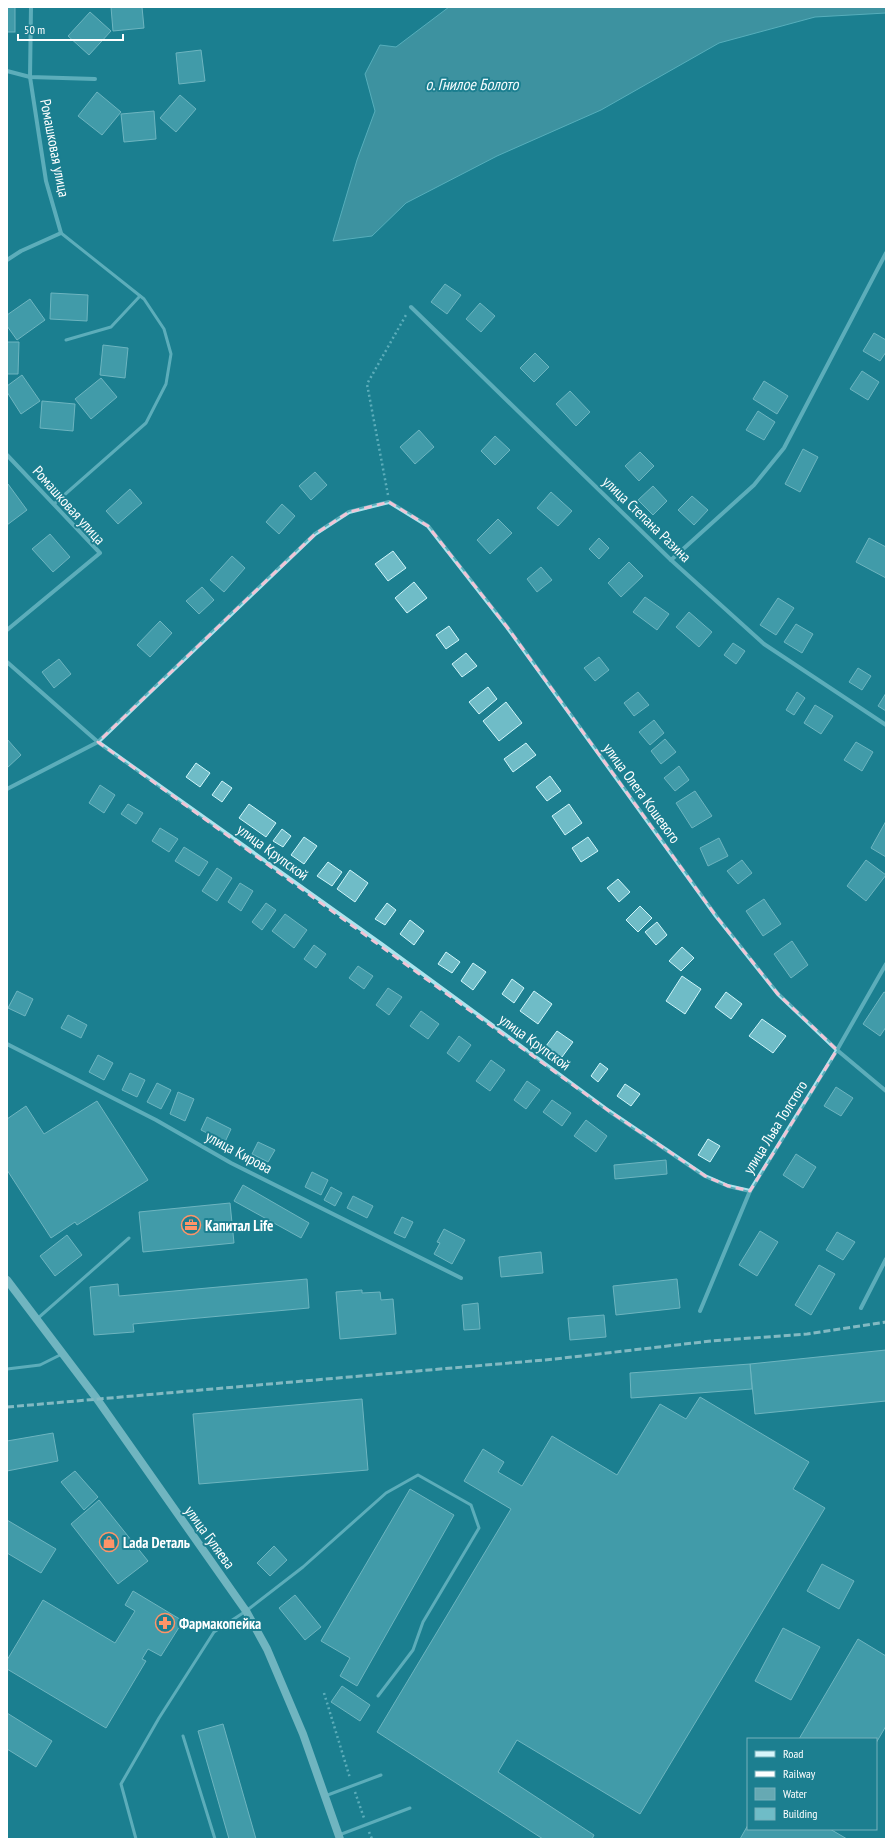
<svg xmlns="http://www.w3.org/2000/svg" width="893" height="1846" font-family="'PT Sans Narrow',sans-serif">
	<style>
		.water { fill: #66a9b3; stroke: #9de6f0 }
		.building { fill: #6fbcc7; stroke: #d0f5fa }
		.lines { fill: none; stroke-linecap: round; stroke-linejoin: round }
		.path { stroke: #aae5ee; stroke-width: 2.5; stroke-dasharray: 2 3; stroke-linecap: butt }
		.lane { stroke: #aae5ee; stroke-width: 3 }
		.street { stroke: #aae5ee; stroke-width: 4 }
		.secondary { stroke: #d7f5fa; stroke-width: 8 }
		.rail { stroke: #fff; stroke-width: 3; stroke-dasharray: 7 3; stroke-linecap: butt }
		.marked { fill: none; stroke: #f0c5d6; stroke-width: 3; stroke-dasharray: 8 5; stroke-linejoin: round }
		.labels { text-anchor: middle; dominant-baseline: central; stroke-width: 4; stroke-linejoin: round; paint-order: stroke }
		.street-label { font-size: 15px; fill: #fff; stroke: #1c7f90 }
		.poi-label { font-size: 15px; font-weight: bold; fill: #fff; stroke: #1c7f90; text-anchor: start }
		.water-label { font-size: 16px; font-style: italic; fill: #f4fcfe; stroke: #1c7f90 }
	</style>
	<rect width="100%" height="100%" fill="#1c7f90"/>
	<path class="water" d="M449,7H886V13L815,17L719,43L601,110L497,156L406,203L372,236L333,241L357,160L375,111L365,74L380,45L396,47Z"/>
	<g class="building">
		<rect x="7" y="7" width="8" height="25"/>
		<path d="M111,7H142L144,28L113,31Z"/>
		<path d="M90,12L111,31L89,55L68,36Z"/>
		<path d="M201,50L205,81L179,84L176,53Z"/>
		<path d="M97,92L121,112L102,135L78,116Z"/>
		<path d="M180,95L196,109L176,132L160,118Z"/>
		<path d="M154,111L156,139L124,142L121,114Z"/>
		<path d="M445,284L461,295L447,314L431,302Z"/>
		<path d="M51,293L88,295L87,321L50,319Z"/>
		<path d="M30,299L45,320L17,340L7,326V315Z"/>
		<path d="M480,303L495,316L481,332L466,319Z"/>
		<path d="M874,333L886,340V352L880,361L863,351Z"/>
		<path d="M7,342H19L18,374H7Z"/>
		<path d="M103,345L128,348L125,378L100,375Z"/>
		<path d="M535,353L549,367L534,382L520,368Z"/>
		<path d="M862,371L879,382L868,400L850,389Z"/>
		<path d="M22,375L40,401L21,414L7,392V386Z"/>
		<path d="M101,378L117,397L91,419L75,399Z"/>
		<path d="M764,381L788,396L777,414L753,399Z"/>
		<path d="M570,391L590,412L576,426L556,404Z"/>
		<path d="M42,401L75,404L73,431L40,428Z"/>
		<path d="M758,411L775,422L764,440L746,430Z"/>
		<path d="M419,430L434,447L415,464L400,447Z"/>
		<path d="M495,436L510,450L495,465L481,451Z"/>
		<path d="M803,449L818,457L800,492L785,484Z"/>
		<path d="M640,452L654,466L639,481L625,466Z"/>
		<path d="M315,472L327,485L311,500L299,486Z"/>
		<path d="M8,484L27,510L7,525V485Z"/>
		<path d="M653,486L667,501L653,515L638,500Z"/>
		<path d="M130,489L142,503L118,524L106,511Z"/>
		<path d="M551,492L572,511L558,526L537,508Z"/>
		<path d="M692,496L708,510L694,525L678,510Z"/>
		<path d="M282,504L295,516L279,534L266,522Z"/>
		<path d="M498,519L512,533L490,554L477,540Z"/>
		<path d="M50,534L70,557L53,572L32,549Z"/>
		<path d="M599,538L609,548L599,559L589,549Z"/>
		<path d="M869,538L886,547V578L856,562Z"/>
		<path d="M393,551L406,568L388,581L375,564Z"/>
		<path d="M232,556L245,568L224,592L210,580Z"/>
		<path d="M629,562L643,576L621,597L608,583Z"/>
		<path d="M541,567L552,580L537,592L527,579Z"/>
		<path d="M414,582L427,598L407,613L395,598Z"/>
		<path d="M202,587L214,600L199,614L186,601Z"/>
		<path d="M645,597L669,614L657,630L633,612Z"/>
		<path d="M778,598L794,608L776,635L760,625Z"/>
		<path d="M689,612L712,632L699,647L676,627Z"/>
		<path d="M160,621L172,633L150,657L137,645Z"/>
		<path d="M796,624L813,634L802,653L784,642Z"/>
		<path d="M449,626L459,640L446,649L436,635Z"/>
		<path d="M733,643L745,651L736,664L724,655Z"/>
		<path d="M466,653L477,666L462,677L452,664Z"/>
		<path d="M599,657L609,670L595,681L584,668Z"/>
		<path d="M59,659L71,674L54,688L42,672Z"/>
		<path d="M858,668L871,676L862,690L849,682Z"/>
		<path d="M488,687L497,699L479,714L469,702Z"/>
		<path d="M638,692L649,705L634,716L624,703Z"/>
		<path d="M797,692L805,698L794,715L786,710Z"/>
		<path d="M886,693V711L878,706Z"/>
		<path d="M506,702L522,723L499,741L483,721Z"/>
		<path d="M815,705L833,716L821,734L804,723Z"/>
		<path d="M654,720L664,733L650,745L639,732Z"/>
		<path d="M7,739L21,755L7,768Z"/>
		<path d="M665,739L676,752L661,764L651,751Z"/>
		<path d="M856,742L873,752L862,771L844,760Z"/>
		<path d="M526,743L536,755L513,772L504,759Z"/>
		<path d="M196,763L210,773L200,787L186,777Z"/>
		<path d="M679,766L689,780L675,791L664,778Z"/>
		<path d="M550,776L561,791L547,801L536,787Z"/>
		<path d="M222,781L232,788L222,802L212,795Z"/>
		<path d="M100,785L115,795L104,813L89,803Z"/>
		<path d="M695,791L712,816L692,828L676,803Z"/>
		<path d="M128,804L143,813L136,824L121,814Z"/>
		<path d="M249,804L276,823L266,837L239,818Z"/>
		<path d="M569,804L582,823L565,835L552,816Z"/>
		<path d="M886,821V857L871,848Z"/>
		<path d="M160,828L178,839L169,852L152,841Z"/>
		<path d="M282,829L291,836L283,847L273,841Z"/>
		<path d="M304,837L317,846L304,864L291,855Z"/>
		<path d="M588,837L598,851L581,862L572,848Z"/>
		<path d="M719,838L728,856L708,866L700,848Z"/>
		<path d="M184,847L208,862L199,876L175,861Z"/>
		<path d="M742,860L752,873L738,884L727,871Z"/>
		<path d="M866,860L886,875L866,901L847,886Z"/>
		<path d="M328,862L342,872L332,886L317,876Z"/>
		<path d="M217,868L232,878L217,901L202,891Z"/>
		<path d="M350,870L368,883L355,902L337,889Z"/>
		<path d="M618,879L630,892L619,902L607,888Z"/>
		<path d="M240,883L253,891L241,911L228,902Z"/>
		<path d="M764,899L781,924L763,936L746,911Z"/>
		<path d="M266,903L276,910L262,930L252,922Z"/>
		<path d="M387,903L396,910L385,925L375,919Z"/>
		<path d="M640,906L652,918L638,932L626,920Z"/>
		<path d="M285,914L307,930L294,948L272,931Z"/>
		<path d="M410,920L424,931L414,945L400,934Z"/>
		<path d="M657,922L667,935L656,945L645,932Z"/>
		<path d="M792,941L808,965L791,978L774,954Z"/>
		<path d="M314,945L326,954L316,968L304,959Z"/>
		<path d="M682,947L694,958L681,971L669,961Z"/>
		<path d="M446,952L460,962L452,973L438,964Z"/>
		<path d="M473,963L486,972L473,990L461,981Z"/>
		<path d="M358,966L373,976L364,989L349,978Z"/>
		<path d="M682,976L701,989L685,1014L666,1001Z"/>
		<path d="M512,979L524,988L514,1003L502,994Z"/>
		<path d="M388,988L402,997L389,1015L376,1005Z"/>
		<path d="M17,991L33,999L25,1016L8,1008Z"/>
		<path d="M534,991L552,1004L538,1024L520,1011Z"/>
		<path d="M726,992L742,1004L731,1019L715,1007Z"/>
		<path d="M884,992L886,993V1027L880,1036L863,1024Z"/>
		<path d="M421,1011L439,1024L428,1039L410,1026Z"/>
		<path d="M68,1015L87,1025L81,1038L61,1028Z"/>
		<path d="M762,1019L786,1036L773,1053L749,1036Z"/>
		<path d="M557,1031L573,1042L562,1057L546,1046Z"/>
		<path d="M459,1036L471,1045L459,1062L447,1053Z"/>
		<path d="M98,1055L113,1063L104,1080L89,1072Z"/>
		<path d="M491,1060L505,1070L490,1091L476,1081Z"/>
		<path d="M600,1063L608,1069L598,1082L591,1076Z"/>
		<path d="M130,1073L145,1080L137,1097L122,1090Z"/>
		<path d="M527,1081L540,1090L526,1109L514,1100Z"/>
		<path d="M157,1083L171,1090L161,1109L147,1102Z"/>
		<path d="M625,1084L640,1094L631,1106L617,1096Z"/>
		<path d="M836,1087L853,1098L841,1116L824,1106Z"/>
		<path d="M178,1092L194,1099L185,1121L170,1114Z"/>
		<path d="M552,1100L571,1113L562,1126L543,1112Z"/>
		<path d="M97,1101L148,1180L77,1225L75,1222L51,1238L7,1170V1119L26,1106L44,1134Z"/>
		<path d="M207,1117L231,1129L225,1142L201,1130Z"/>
		<path d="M586,1120L607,1136L596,1152L574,1136Z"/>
		<path d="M708,1139L720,1146L710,1162L698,1155Z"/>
		<path d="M258,1142L275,1150L268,1162L252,1154Z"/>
		<path d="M796,1154L816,1167L803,1188L783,1175Z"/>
		<path d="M666,1160L667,1174L615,1179L614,1165Z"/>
		<path d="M312,1172L328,1180L321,1195L305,1187Z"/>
		<path d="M243,1185L309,1223L301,1238L234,1201Z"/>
		<path d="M331,1187L342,1193L335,1206L324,1200Z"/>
		<path d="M353,1196L373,1206L367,1218L347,1208Z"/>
		<path d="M230,1203L234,1243L143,1252L139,1212Z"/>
		<path d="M402,1217L413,1222L405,1238L394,1233Z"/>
		<path d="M444,1229L465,1240L452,1264L434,1254L440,1243L437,1242Z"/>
		<path d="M760,1231L778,1242L757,1276L739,1265Z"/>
		<path d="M837,1232L855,1242L843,1260L826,1250Z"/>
		<path d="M67,1235L82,1255L55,1276L40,1256Z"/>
		<path d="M541,1252L543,1273L501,1277L499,1257Z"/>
		<path d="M819,1265L835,1274L811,1315L795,1305Z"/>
		<path d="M307,1279L309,1308L133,1324L134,1332L94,1335L90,1287L118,1284L119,1296Z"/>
		<path d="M677,1279L680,1308L616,1315L613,1286Z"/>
		<path d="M362,1290V1293L380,1292L381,1300L393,1299L396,1334L340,1339L336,1292Z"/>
		<path d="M478,1303L480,1329L464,1330L462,1305Z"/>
		<path d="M604,1315L606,1337L570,1340L568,1318Z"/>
		<path d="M886,1350V1401L755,1414L750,1364Z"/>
		<path d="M750,1364L752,1389L631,1398L630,1373Z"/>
		<path d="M700,1397L809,1462L793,1489L825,1508L640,1814L517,1740L498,1772L594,1835L592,1839H543L377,1732L511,1509L464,1481L483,1449L504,1462L498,1472L522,1486L552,1436L617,1475L660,1404L686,1419Z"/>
		<path d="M362,1399L368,1470L199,1484L193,1414Z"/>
		<path d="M53,1433L58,1461L7,1471V1441Z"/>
		<path d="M75,1471L98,1497L84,1510L61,1482Z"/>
		<path d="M410,1489L454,1515L357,1686L340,1676L350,1658L321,1641Z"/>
		<path d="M99,1500L148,1561L118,1584L71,1524Z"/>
		<path d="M7,1520L56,1549L41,1573L7,1553Z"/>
		<path d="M274,1546L287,1560L270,1576L257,1563Z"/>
		<path d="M822,1564L854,1581L839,1609L807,1591Z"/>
		<path d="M133,1591L183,1621L161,1656L148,1649L142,1659L146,1661L106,1728L7,1669V1660L43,1600L115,1643L135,1611L125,1605Z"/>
		<path d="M295,1595L321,1627L305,1640L279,1608Z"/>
		<path d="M783,1628L820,1647L791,1700L755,1681Z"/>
		<path d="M858,1639L886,1656V1726L876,1743V1739H799Z"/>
		<path d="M342,1686L370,1705L360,1721L331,1702Z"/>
		<path d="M7,1713L52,1741L36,1767L7,1749Z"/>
		<path d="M223,1724L256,1839H229L198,1731Z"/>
		<path d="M748,1825V1829H830L847,1839H740Z"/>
	</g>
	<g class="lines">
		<g class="path">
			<path d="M388,495L367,384L406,315"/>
			<path d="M324,1693L350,1778"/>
			<path d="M355,1792L364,1818"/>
			<path d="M369,1832L372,1839"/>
		</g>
		<g class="lane">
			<path d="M66,340L111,327L140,296"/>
			<path d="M54,504L146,423L166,384L171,354L164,329L144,299L61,233"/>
			<path d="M37,1319L129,1238"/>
			<path d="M7,1369L40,1365L62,1354"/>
			<path d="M183,1736L215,1839"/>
			<path d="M325,1796L381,1775"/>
			<path d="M339,1835L410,1808"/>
			<path d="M136,1839L121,1784L159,1718L214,1632L246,1611L303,1567L386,1493L418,1475L471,1505L479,1528L423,1622L413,1650L378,1696"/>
		</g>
		<g class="street">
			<path d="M7,71L30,77L95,79"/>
			<path d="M7,260L21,251L61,233L46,181L30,77L31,7"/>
			<path d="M411,307L671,560L764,644L886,725"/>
			<path d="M7,455L100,553L7,630"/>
			<path d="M671,560L754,485L784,448L886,253"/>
			<path d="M7,662L98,742L7,789"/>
			<path d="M7,1044L156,1120L231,1163L461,1278"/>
			<path d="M750,1191L728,1186L705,1176L609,1111L383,945L98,742L315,534L349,512L389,502L428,526L507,627L716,916L778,994L837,1050L886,1091"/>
			<path d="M861,1308L886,1259"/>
			<path d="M700,1311L750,1191L837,1050L886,964"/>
		</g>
		<path class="secondary" d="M7,1280L97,1399L246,1611L267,1649L303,1734L340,1839"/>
		<path class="rail" d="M7,1407L555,1359L711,1341L807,1334L886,1322"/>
	</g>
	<path d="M0 0H893V1846H0ZM389,502L428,526L507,627L716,916L778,994L837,1050L750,1191L728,1186L705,1176L609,1111L98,742L315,534L349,512Z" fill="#1c7f90" fill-opacity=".55" fill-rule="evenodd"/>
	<path class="marked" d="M389,502L428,526L507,627L716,916L778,994L837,1050L750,1191L728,1186L705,1176L609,1111L98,742L315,534L349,512Z"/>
	<defs>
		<symbol id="office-ring" viewBox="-11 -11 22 22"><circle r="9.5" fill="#1c7f90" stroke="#fe9468" stroke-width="1.5"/><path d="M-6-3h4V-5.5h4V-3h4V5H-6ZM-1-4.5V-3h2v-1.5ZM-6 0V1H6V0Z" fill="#fe9468"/></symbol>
		<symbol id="shop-ring" viewBox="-11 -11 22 22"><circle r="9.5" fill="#1c7f90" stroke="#fe9468" stroke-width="1.5"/><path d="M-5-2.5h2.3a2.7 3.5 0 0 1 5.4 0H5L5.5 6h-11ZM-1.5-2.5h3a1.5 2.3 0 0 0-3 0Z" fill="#fe9468"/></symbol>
		<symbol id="pharmacy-ring" viewBox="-11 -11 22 22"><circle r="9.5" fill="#1c7f90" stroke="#fe9468" stroke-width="1.5"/><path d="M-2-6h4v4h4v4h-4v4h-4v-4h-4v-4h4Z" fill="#fe9468"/></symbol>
	</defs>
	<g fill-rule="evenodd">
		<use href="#office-ring" x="180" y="1214" width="22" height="22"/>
		<use href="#shop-ring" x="98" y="1531" width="22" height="22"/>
		<use href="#pharmacy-ring" x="154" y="1612" width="22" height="22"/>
	</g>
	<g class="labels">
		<g class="street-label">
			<text transform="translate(55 148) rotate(79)">Ромашковая улица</text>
			<text transform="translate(69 505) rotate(48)">Ромашковая улица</text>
			<text transform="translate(647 519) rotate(44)">улица Степана Разина</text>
			<text transform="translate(642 793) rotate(54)">улица Олега Кошевого</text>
			<text transform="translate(273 852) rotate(36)">улица Крупской</text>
			<text transform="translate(535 1042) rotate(36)">улица Крупской</text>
			<text transform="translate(775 1127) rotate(-58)">улица Льва Толстого</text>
			<text transform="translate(239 1152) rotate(28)">улица Кирова</text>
			<text transform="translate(210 1537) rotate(54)">улица Гуляева</text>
		</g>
		<g class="poi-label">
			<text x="205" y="1225">Капитал Life</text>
			<text x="123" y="1542">Lada Dеталь</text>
			<text x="179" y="1623">Фармакопейка</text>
		</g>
		<g class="water-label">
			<text x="472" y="84">о. Гнилое Болото</text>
		</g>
	</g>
	<rect width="893" height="1846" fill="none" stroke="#ffffff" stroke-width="16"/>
	<rect x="747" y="1738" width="130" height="92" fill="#1c7f90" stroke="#77b2bc"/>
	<rect x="755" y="1751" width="20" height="6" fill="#d7f5fa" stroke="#77b2bc"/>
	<text x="783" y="1758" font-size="12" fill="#ffffff">Road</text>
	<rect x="755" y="1771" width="20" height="6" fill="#ffffff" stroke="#77b2bc"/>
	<text x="783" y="1778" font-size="12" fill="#ffffff">Railway</text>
	<rect x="755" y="1788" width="20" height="12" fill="#66a9b3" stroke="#77b2bc"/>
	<text x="783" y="1798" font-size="12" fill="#ffffff">Water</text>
	<rect x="755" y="1808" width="20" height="12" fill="#6fbcc7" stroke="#77b2bc"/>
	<text x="783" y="1818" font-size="12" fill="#ffffff">Building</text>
	<path d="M18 34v6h105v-6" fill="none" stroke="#ffffff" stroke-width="2"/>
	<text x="24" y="34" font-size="12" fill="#ffffff" stroke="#1c7f90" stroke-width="3" paint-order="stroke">50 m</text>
</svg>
